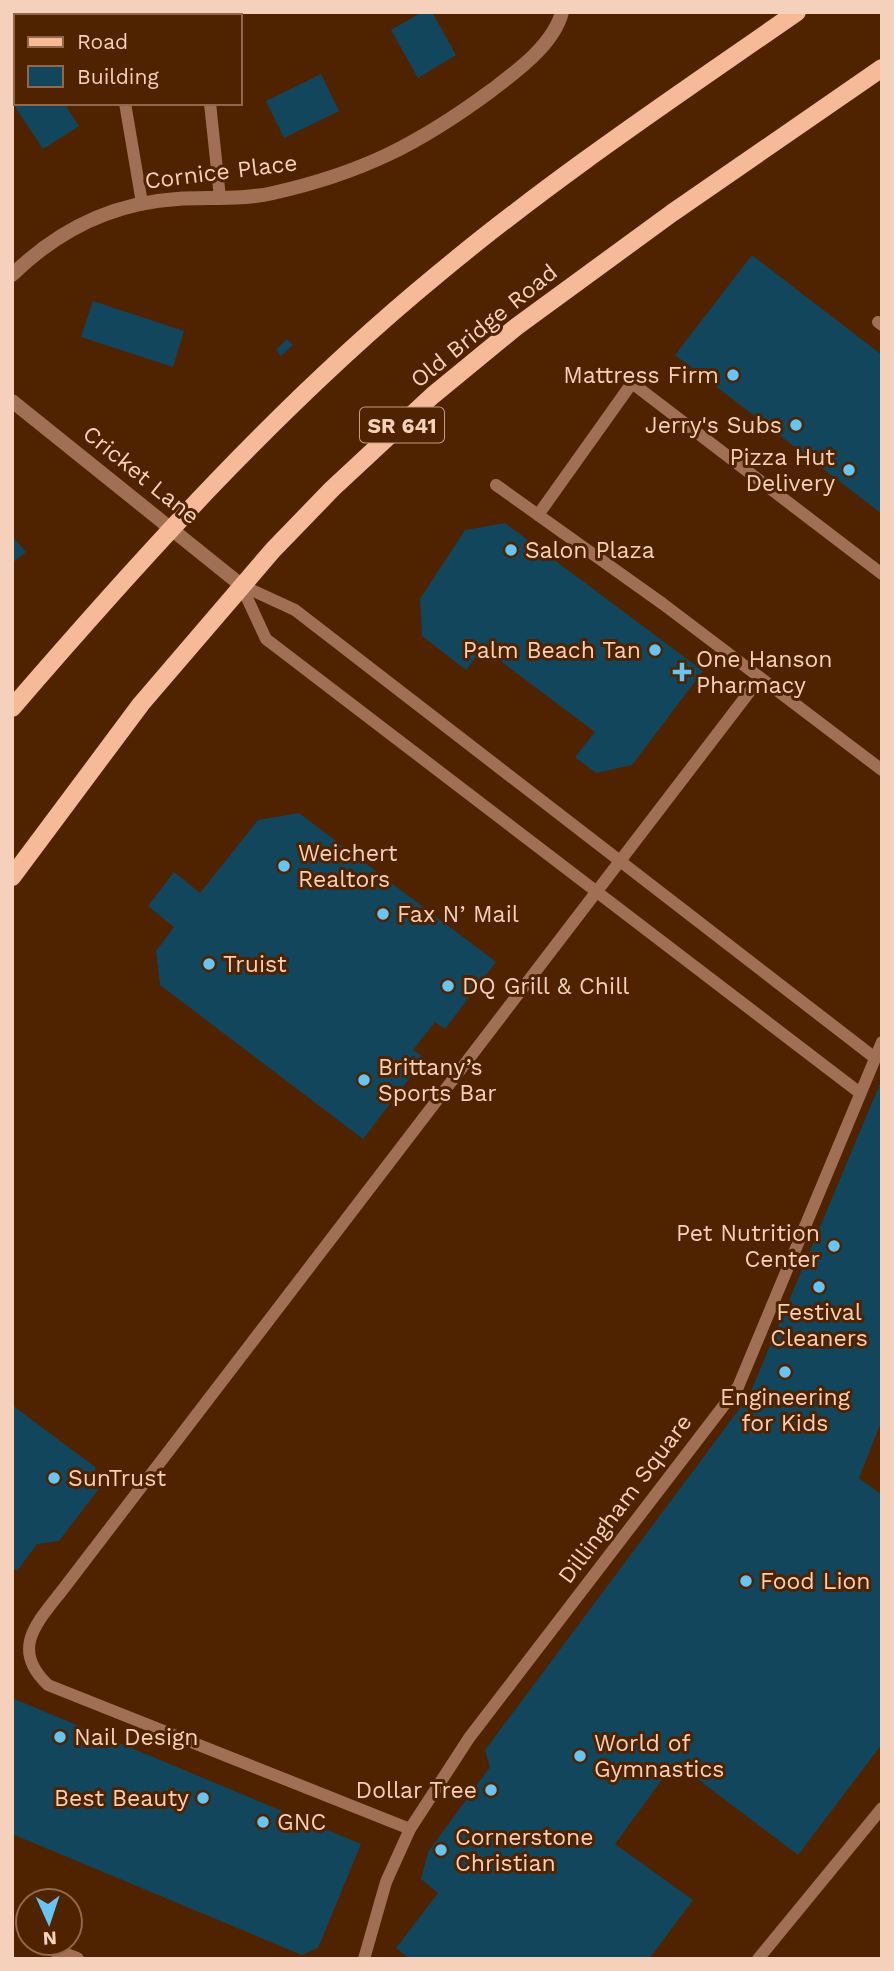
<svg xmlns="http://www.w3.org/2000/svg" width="894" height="1971" font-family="'Work Sans',sans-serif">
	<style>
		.building { fill: #12465d }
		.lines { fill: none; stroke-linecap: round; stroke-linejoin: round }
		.service { stroke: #a17054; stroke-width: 12 }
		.minor { stroke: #a17054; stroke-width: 14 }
		.primary { stroke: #f6ba98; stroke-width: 18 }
		.poi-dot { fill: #68c4f0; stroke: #4f2200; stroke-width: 2.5 }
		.labels { text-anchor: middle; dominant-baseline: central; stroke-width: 6; stroke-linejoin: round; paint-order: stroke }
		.shield { fill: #4f2200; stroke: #c39c83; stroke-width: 2 }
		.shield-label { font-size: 21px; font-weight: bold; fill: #f5d0bb }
		.street-label { font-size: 23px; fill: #f5d0bb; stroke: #4f2200 }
		.poi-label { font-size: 23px; fill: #f5d0bb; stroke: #4f2200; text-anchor: start }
	</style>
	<rect width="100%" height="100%" fill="#4f2200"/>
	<g class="building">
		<path d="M422,12H432L456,55L418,78L391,30Z"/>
		<path d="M321,74L339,111L284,138L266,101Z"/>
		<path d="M16,93V103H64L79,126L43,149L12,102V95Z"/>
		<path d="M752,255L882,355V514L675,355Z"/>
		<path d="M93,301L184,331L173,367L81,337Z"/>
		<path d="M287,339L293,345L281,356L276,350Z"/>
		<path d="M505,523L703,671L632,765L596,773L575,757L595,732L483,648L466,670L422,636L420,599L465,530Z"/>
		<path d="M12,536L26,552L12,563Z"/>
		<path d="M299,813L496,962L445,1029L435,1022L413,1050L425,1058L363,1139L160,985L156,951L174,927L148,906L174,872L200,893L258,820Z"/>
		<path d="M882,1079V1420L859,1478L882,1495V1744L798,1855L675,1762L615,1844L693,1900L649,1959H410L396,1948L438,1893L421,1879L428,1852L490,1767L485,1750L749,1396Z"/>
		<path d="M12,1405L95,1467L98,1490L59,1541L37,1544L17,1571L12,1567Z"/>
		<path d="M12,1698L361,1844L318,1948L302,1955L12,1834Z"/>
	</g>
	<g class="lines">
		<g class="service">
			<path d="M192,12L195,16"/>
			<path d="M122,16L125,12"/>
			<path d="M125,103L142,203"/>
			<path d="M210,103L220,198"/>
			<path d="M878,322L882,325"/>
			<path d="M496,485L663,604L882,770"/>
			<path d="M538,515L632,383L882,574"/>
			<path d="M241,585L266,639L860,1093"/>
			<path d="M241,585L295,610L875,1058"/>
			<path d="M410,1829L48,1685C9,1648 38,1622 64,1588L760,678"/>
			<path d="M364,1959L386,1882L410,1829L469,1738L738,1387L882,1042"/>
			<path d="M758,1959L882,1808"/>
		</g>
		<g class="minor">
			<path d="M12,275C58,230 113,203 177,199C209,197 242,200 273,193C362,173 419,144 492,90C517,71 554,44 562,12"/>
			<path d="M12,401L241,585"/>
			<path d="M44,1946L77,1959"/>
		</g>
		<g class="primary">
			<path d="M12,708C144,555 282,402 438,274C552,179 675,97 797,12"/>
			<path d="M12,877L141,704L273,550L332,489L432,396L516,327L672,213L882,68"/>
		</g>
	</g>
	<g class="poi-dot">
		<circle cx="733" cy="375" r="7"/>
		<circle cx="796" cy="425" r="7"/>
		<circle cx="849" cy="470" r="7"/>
		<circle cx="511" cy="550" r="7"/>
		<circle cx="655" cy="650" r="7"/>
		<path d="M678.5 661.5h7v7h7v7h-7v7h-7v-7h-7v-7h7z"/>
		<circle cx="284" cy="866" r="7"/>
		<circle cx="383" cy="914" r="7"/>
		<circle cx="209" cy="964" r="7"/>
		<circle cx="448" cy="986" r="7"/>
		<circle cx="364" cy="1080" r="7"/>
		<circle cx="834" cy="1246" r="7"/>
		<circle cx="819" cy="1287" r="7"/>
		<circle cx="785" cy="1372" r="7"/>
		<circle cx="54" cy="1478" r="7"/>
		<circle cx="746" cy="1581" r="7"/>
		<circle cx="60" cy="1737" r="7"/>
		<circle cx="580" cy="1756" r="7"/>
		<circle cx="491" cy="1790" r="7"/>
		<circle cx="203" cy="1798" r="7"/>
		<circle cx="263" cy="1822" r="7"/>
		<circle cx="441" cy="1850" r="7"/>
	</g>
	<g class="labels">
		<rect class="shield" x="360" y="407.5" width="84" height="35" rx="5"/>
		<g class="shield-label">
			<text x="402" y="425">SR 641</text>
		</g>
		<g class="street-label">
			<text transform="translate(221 172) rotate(-7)">Cornice Place</text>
			<text transform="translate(484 326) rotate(-39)">Old Bridge Road</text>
			<text transform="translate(141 475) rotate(39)">Cricket Lane</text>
			<text transform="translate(625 1499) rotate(-53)">Dillingham Square</text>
		</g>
		<g class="poi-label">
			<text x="719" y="375" text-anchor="end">Mattress Firm</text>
			<text x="782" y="425" text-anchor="end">Jerry's Subs</text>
			<text x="835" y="457" text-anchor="end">Pizza Hut<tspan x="835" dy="26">Delivery</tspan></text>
			<text x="525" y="550">Salon Plaza</text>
			<text x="641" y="650" text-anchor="end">Palm Beach Tan</text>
			<text x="696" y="659">One Hanson<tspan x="696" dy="26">Pharmacy</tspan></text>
			<text x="298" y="853">Weichert<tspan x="298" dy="26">Realtors</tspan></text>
			<text x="397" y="914">Fax N’ Mail</text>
			<text x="223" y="964">Truist</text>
			<text x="462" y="986">DQ Grill &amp; Chill</text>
			<text x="378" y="1067">Brittany’s<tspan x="378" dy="26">Sports Bar</tspan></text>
			<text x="820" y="1233" text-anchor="end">Pet Nutrition<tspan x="820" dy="26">Center</tspan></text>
			<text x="819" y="1312" text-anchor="middle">Festival<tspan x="819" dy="26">Cleaners</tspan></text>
			<text x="785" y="1397" text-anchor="middle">Engineering<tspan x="785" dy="26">for Kids</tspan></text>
			<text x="68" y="1478">SunTrust</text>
			<text x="760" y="1581">Food Lion</text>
			<text x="74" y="1737">Nail Design</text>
			<text x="594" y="1743">World of<tspan x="594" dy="26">Gymnastics</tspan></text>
			<text x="477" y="1790" text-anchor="end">Dollar Tree</text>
			<text x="189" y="1798" text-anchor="end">Best Beauty</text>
			<text x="277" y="1822">GNC</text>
			<text x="455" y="1837">Cornerstone<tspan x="455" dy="26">Christian</tspan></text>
		</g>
	</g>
	<rect width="894" height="1971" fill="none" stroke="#f5d0bb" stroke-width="28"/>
	<rect x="14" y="14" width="228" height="91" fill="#4f2200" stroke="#91684b" stroke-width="2"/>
	<rect x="28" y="37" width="35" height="10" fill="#f6ba98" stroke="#91684b" stroke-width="2"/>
	<text x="77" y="49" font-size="21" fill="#f5d0bb">Road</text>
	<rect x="28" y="66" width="35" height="21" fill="#12465d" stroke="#91684b" stroke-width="2"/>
	<text x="77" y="84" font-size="21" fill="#f5d0bb">Building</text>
	<g transform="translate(49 1922) rotate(177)"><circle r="33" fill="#4f2200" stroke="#91684b" stroke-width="2"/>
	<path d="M0-5L12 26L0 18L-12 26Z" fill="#68c4f0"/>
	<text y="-10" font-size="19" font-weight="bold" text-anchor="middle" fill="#f5d0bb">N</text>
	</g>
</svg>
